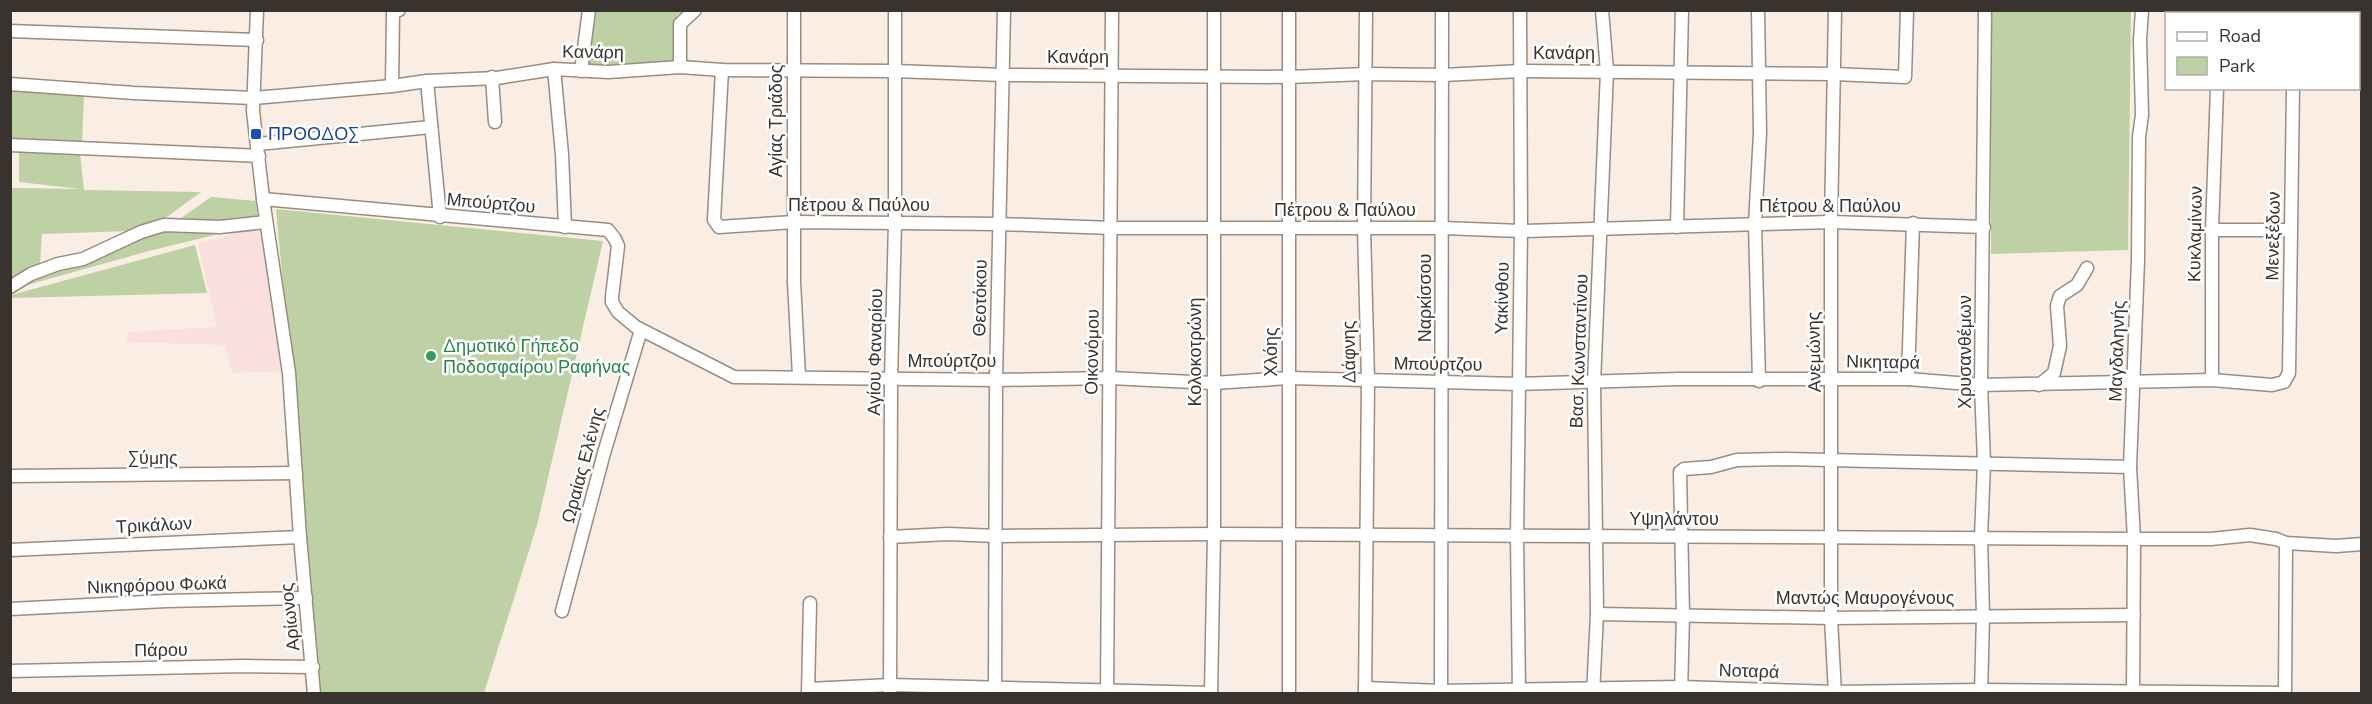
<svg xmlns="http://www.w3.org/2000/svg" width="2372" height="704" font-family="'Nunito Sans',sans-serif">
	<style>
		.commercial { fill: #fadfdf }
		.green { fill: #bed1a4 }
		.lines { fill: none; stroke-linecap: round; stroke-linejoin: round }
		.minor-casing { stroke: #998d83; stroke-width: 15 }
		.minor { stroke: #fff; stroke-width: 12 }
		.transit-dot { fill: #1a4fb4; stroke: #fff; stroke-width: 2 }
		.leisure-dot { fill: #2e9e5b; stroke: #fff; stroke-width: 2 }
		.labels { text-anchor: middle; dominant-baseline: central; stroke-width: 5; stroke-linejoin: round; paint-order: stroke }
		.street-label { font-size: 18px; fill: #38332f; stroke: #fff }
		.transit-label { font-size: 18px; fill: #164399; stroke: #fff; text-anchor: start }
		.leisure-label { font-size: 18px; fill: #27864d; stroke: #fff; text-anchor: start }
	</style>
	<rect width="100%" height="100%" fill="#faede3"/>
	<path class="commercial" d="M261,226L286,371L232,373L225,345L127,342V332L217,327L198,243Z"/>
	<g class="green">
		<path d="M592,11H689L677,15V67H585Z"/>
		<path d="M1991,11H2131L2128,250L1991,254Z"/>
		<path d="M11,90L84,96L82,143L11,141Z"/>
		<path d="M19,151L80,153L84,190L201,192L160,222L130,231L42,234L40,263L15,277H11V188L81,189L19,182Z"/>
		<path d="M211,197L256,201L258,219L215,224L174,223Z"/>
		<path d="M276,209L603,241L537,525L484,693H321Z"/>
		<path d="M164,229L235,230L149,251L13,289L44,273L85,263Z"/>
		<path d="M195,245L207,293L11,298V295Z"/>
	</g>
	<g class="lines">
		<defs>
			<g id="minor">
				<path d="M257,10L253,111L263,199L289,373L300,537L314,694"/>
				<path d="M794,10V282L799,376"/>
				<path d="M1758,10L1760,133L1755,224L1759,381"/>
				<path d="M1835,10L1831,222V618L1835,694"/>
				<path d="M2293,10V14"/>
				<path d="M2217,14V10"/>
				<path d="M10,31L257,40"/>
				<path d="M680,67V24L695,10"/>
				<path d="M554,69L562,154L565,227"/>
				<path d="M722,70L714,220L719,227L794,222L1000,224L1112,228H1443L1521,231L1831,222L1984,227"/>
				<path d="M581,71L589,10"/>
				<path d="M492,77L495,122"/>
				<path d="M427,81L440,217"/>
				<path d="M10,84L134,93L253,98L392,86L427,81L497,78L554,69L608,72L680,67L722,70L895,71L1003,75L1289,77L1366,74L1443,75L1521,71L1833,74L1905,77L1907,10"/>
				<path d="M392,86L393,12L399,10"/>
				<path d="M258,144L431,127"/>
				<path d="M10,145L259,156"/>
				<path d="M263,199L608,230L615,239L618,246L612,297V302L618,312L636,327L734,377L996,380L1110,378L1213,383L1289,378L1518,384L1679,379H1908L1981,385L2212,380L2272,385L2284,382L2289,373L2293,88"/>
				<path d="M1677,227L1682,10"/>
				<path d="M2212,230H2290"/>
				<path d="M10,287L31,274L58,264L83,259L141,232L164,225L220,227L266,222"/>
				<path d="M1908,379L1913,223"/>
				<path d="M2212,380V230L2217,88"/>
				<path d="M2039,385L2054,373L2060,346L2057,306L2060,296L2077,285L2087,268"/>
				<path d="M10,476L296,473"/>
				<path d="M890,537L948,534L997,536L1214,534L2134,539H2211L2250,535L2276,539L2286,543L2336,546L2362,544"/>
				<path d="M10,550L300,537"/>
				<path d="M10,609L166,601L306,598"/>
				<path d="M562,611L604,453L641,330"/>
				<path d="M1597,614L1831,618L2134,615"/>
				<path d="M10,671L245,666L313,667"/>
				<path d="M1365,688L1441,691L1681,687L1835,692L1981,690L2285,693"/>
				<path d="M809,689L890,685L1211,693"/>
				<path d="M808,694L810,603"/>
				<path d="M890,694L891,379L895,223V10"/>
				<path d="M995,694L996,380L1004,10"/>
				<path d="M1107,694L1112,10"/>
				<path d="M1211,694L1214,534V10"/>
				<path d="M1289,694V10"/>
				<path d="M1365,694L1368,380L1364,228L1366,10"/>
				<path d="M1441,694L1442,10"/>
				<path d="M1519,694L1517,536L1521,231L1520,10"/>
				<path d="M1593,694L1597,614L1594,383L1607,71L1602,10"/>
				<path d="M1681,694L1683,615L1680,472L1684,469L1711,467L1737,460L1785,459L2130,467"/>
				<path d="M1981,694L1983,616L1981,538L1984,463L1981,385L1985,10"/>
				<path d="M2133,694L2134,539L2130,467L2138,260L2139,137L2142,115L2140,40L2142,10"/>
				<path d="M2285,694L2286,543"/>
			</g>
		</defs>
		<use href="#minor" class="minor-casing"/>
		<use href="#minor" class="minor"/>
	</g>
	<rect class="transit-dot" x="250" y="128" width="12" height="12" rx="3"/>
	<circle class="leisure-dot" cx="431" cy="356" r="6"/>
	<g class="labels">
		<g class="street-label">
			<text transform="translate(593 52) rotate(1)">Κανάρη</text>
			<text x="1564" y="53">Κανάρη</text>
			<text x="1078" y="57">Κανάρη</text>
			<text transform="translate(776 121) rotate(-90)">Αγίας Τριάδος</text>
			<text transform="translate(491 203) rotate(5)">Μπούρτζου</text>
			<text x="859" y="205">Πέτρου &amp; Παύλου</text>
			<text x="1830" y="206">Πέτρου &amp; Παύλου</text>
			<text x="1345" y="210">Πέτρου &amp; Παύλου</text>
			<text transform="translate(2195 234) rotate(-89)">Κυκλαμίνων</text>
			<text transform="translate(2273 236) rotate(-89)">Μενεξέδων</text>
			<text transform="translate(980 298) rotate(-89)">Θεοτόκου</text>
			<text transform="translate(1425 298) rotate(-90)">Ναρκίσσου</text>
			<text transform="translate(1502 298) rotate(-89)">Υακίνθου</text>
			<text transform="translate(1579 351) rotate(-88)">Βασ. Κωνσταντίνου</text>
			<text transform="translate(2117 351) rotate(-88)">Μαγδαληνής</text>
			<text transform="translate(875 352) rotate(-89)">Αγίου Φαναρίου</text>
			<text transform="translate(1092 352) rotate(-89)">Οικονόμου</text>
			<text transform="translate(1195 352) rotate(-90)">Κολοκοτρώνη</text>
			<text transform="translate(1271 352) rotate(-90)">Χλόης</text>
			<text transform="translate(1349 352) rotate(-91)">Δάφνης</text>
			<text transform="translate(1814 352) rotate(-91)">Ανεμώνης</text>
			<text transform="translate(1965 352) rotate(-90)">Χρυσανθέμων</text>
			<text x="952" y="361">Μπούρτζου</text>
			<text transform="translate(1883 362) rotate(1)">Νικηταρά</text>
			<text transform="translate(1438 364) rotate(1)">Μπούρτζου</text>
			<text x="153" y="458">Σύμης</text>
			<text transform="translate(583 465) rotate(-75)">Ωραίας Ελένης</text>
			<text x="1674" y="519">Υψηλάντου</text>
			<text transform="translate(154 525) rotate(-3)">Τρικάλων</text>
			<text transform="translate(157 585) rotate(-2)">Νικηφόρου Φωκά</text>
			<text x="1865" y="598">Μαντώς Μαυρογένους</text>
			<text transform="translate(290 617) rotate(-96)">Αρίωνος</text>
			<text transform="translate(161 650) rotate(-1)">Πάρου</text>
			<text transform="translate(1749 671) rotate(2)">Νοταρά</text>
		</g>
		<g class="transit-label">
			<text x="268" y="134">ΠΡΟΟΔΟΣ</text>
		</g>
		<g class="leisure-label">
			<text x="443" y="346">Δημοτικό Γήπεδο<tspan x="443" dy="21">Ποδοσφαίρου Ραφήνας</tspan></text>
		</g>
	</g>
	<rect width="2372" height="704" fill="none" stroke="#38332f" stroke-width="24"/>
	<rect x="2165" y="12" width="195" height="78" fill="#ffffff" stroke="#afadac" stroke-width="1.5"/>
	<rect x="2177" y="32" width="30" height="9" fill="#ffffff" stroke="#afadac" stroke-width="1.5"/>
	<text x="2219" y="42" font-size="18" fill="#38332f">Road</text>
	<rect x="2177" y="57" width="30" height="18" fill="#bed1a4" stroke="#afadac" stroke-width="1.5"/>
	<text x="2219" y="72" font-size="18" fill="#38332f">Park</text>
</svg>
